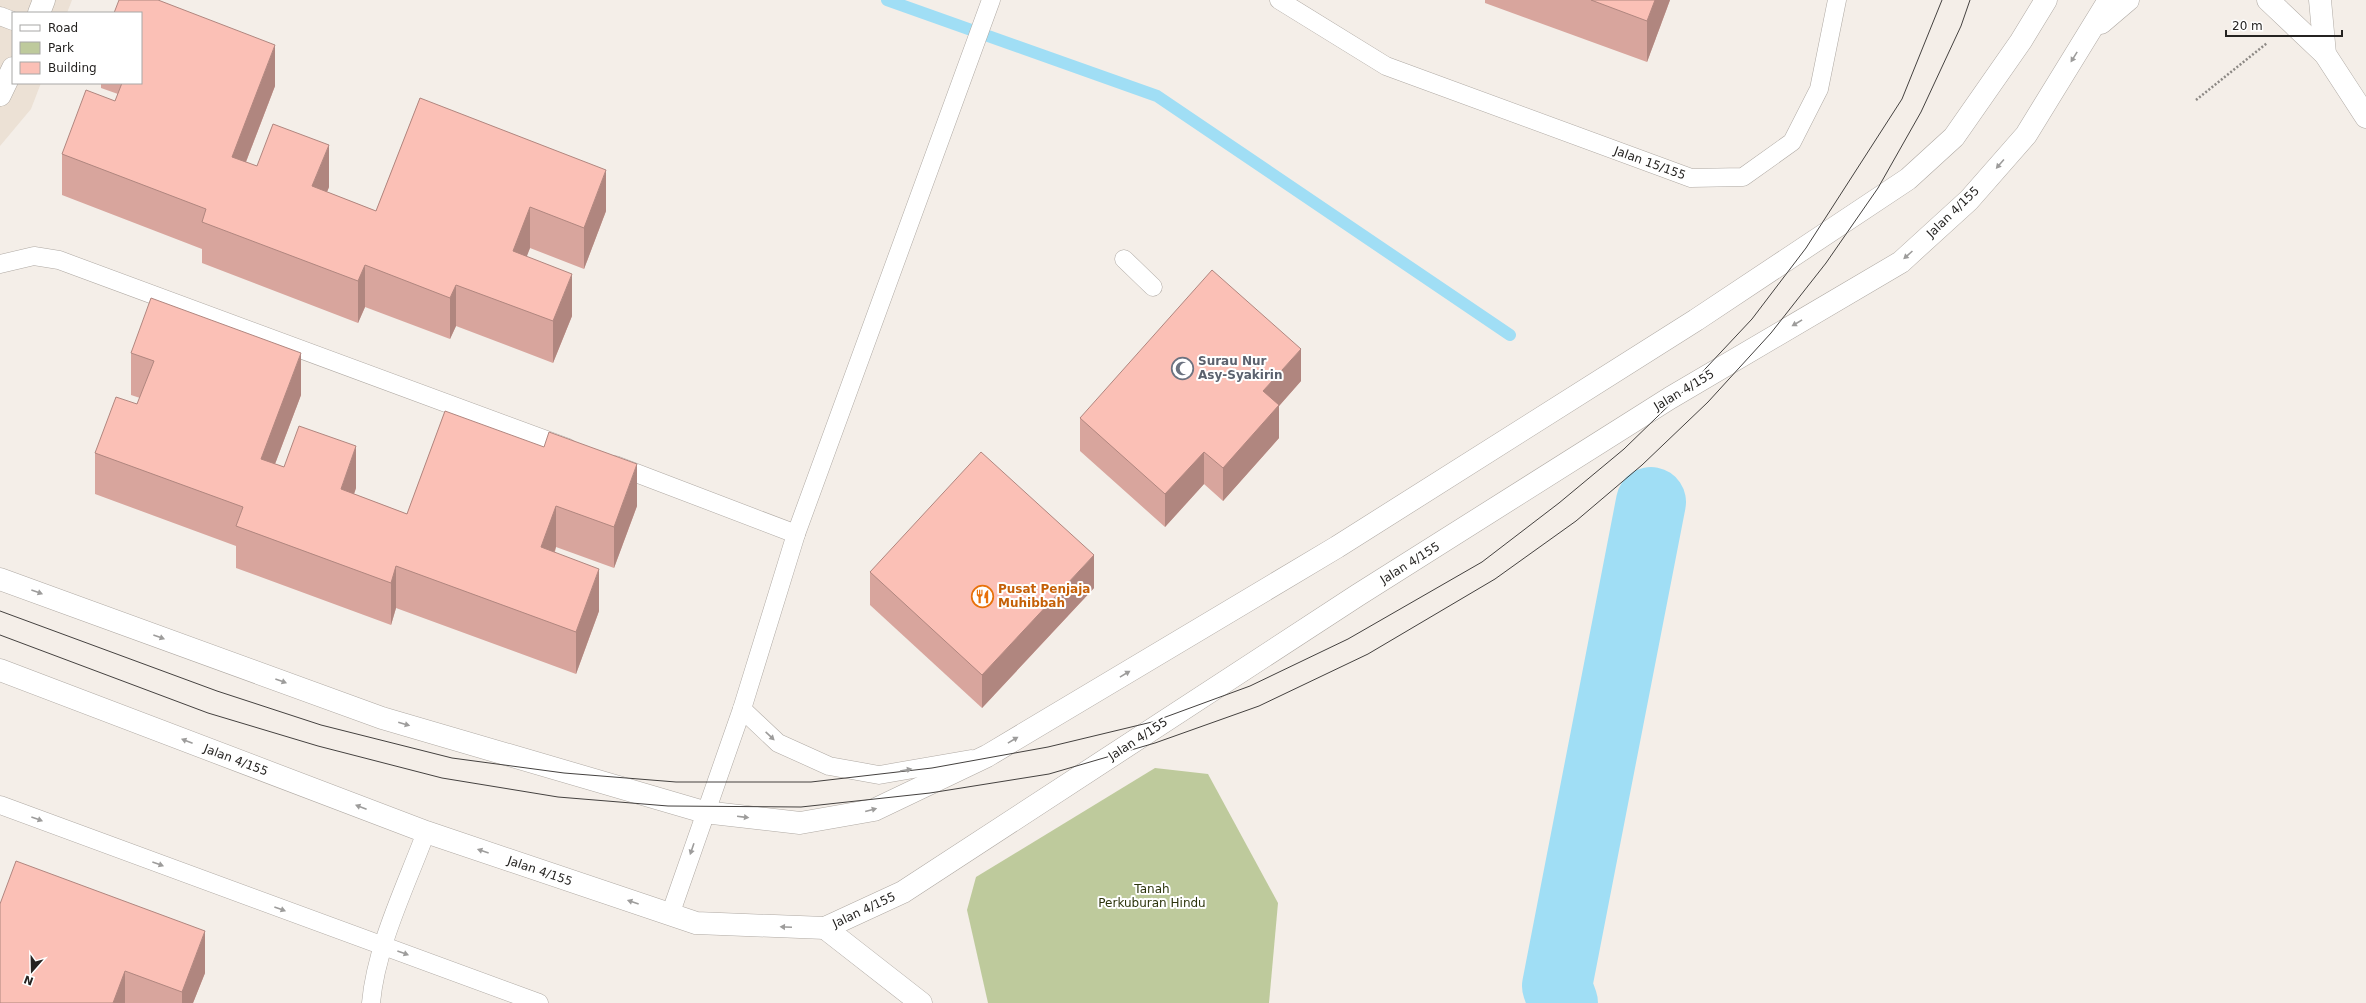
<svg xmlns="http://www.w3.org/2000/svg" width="2366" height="1003" font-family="'DejaVu Sans',sans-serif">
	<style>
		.built { fill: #ece1d5 }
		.green { fill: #beca9c }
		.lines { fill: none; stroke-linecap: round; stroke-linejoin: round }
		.stream { stroke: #a0def5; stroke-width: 12 }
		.river { stroke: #a0def5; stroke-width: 70 }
		.lane-casing { stroke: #afa9a3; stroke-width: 19 }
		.street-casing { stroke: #afa9a3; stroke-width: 23 }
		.secondary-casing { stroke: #afa9a3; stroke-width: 23 }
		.path { stroke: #8d8985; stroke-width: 2.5; stroke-dasharray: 2 2; stroke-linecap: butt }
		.lane { stroke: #fff; stroke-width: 18 }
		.street { stroke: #fff; stroke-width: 22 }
		.secondary { stroke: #fff; stroke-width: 22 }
		.tram { stroke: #44413f; stroke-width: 1 }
		.wall { fill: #d8a59d }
		.shaded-wall { fill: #b0867f }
		.building { fill: #fbc0b6; stroke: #b0867f }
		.oneway { fill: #9d9c9b }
		.labels { text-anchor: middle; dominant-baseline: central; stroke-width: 4; stroke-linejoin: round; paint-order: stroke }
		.street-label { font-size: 12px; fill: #252321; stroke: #fff }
		.worship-label { font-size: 12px; font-weight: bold; fill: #5b616d; stroke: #fff; text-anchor: start }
		.food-label { font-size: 12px; font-weight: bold; fill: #c56008; stroke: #fff; text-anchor: start }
		.park-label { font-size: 12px; fill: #2c340c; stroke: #fff }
	</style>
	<rect width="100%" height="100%" fill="#f4eee8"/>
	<path class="built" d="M0,0H72L67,13H13V83H41L31,109L0,146Z"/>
	<path class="green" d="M1155,768L1208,774L1278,903L1269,1003H988L967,910L976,877Z"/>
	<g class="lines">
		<path class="stream" d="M887,0L1157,96L1510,335"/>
		<path class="river" d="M1563,1003L1557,986L1651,502"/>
		<defs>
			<g id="lane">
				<path d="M1279,0L1386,66L1691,178L1743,177L1792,142L1819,89L1837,0"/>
				<path d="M0,16L13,21"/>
				<path d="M1124,259L1153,287"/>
				<path d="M0,264L34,256L59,260L568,448"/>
				<path d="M615,465L796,534"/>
				<path d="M742,709L778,743L829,766L879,775L971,759"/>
				<path d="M0,805L539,1003"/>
				<path d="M670,915L742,709L796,534L991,0"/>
				<path d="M371,1003C376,946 406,886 426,832"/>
			</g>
			<g id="street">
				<path d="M2320,0L2325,54L2366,117"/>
				<path d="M39,13L44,0"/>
				<path d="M0,95L13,68"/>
			</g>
			<g id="secondary">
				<path d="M2268,0L2325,54"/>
				<path d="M2101,23L2128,0"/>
				<path d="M0,579L382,718L704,812L800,823L874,810L987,756L1337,547L1696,320L1908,179L1954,137L2021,41L2046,0"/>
				<path d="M0,670L426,832L696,923L825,928L903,892L1358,595L1670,398L1901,262L1969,200L2026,135L2109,0"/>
				<path d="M825,928L921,1003"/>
			</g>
		</defs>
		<use href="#lane" class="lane-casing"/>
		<use href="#street" class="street-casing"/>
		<use href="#secondary" class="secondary-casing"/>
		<path class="path" d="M2196,100L2267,43"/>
		<use href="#lane" class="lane"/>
		<use href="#street" class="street"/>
		<use href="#secondary" class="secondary"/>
		<g class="tram">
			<path d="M0,611L217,691L321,725L452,758L564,773L676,782H811L932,768L1048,747L1152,722L1250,686L1348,639L1482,562L1559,503L1624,449L1691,384L1752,319L1806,248L1902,99L1942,0"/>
			<path d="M0,635L208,713L318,746L442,778L558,797L668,806L801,807L930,793L1049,774L1155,743L1259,706L1368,654L1495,579L1576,521L1642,465L1708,402L1771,333L1826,263L1878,188L1921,112L1961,26L1970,0"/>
		</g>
	</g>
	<g class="wall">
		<path d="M1485,0H1670L1647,62L1485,3Z"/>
		<path d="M101,83H141L275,86L246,162L257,166L329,187L327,192L376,211L420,98L606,211L584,269L530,248L526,256L572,316L553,363L456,326L450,339L365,307L358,323L202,263V249L62,195V154L115,101L118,94L101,88Z"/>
		<path d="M131,353L301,395L275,464L284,467L356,488L354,494L407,514L445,411L637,506L614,568L556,547L555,552L599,611L576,674L396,608L391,625L236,568V546L95,494V453L137,404L140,398L131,395Z"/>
		<path d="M1301,381L1279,406V438L1223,501L1204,484L1165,527L1080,451V418Z"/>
		<path d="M870,572L1094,588L982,708L870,605Z"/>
		<path d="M0,904L205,973L193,1003H0Z"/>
	</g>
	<g class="shaded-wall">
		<path d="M1655,0H1670L1647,62V21Z"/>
		<path d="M275,45V86L232,198V157Z"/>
		<path d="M329,145V187L312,228V186Z"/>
		<path d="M606,170V211L584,269V228Z"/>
		<path d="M530,207V248L513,293V251Z"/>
		<path d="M365,265V307L358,323V281Z"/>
		<path d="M572,274V316L553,363V321Z"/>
		<path d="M456,285V326L450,339V298Z"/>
		<path d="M1301,349V381L1279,406V438L1223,501V468L1263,391Z"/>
		<path d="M301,353V395L261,501V459Z"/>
		<path d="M356,446V488L341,531V489Z"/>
		<path d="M1204,452V484L1165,527V494Z"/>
		<path d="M637,464V506L614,568V527Z"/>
		<path d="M556,506V547L541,589V547Z"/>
		<path d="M1094,555V588L982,708V675Z"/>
		<path d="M396,566V608L391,625V583Z"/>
		<path d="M599,569V611L576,674V632Z"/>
		<path d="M205,931V973L193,1003H182V992Z"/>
		<path d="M125,971V1003H113Z"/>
	</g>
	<g class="building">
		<path d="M119,0H158L275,45L232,157L257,166L273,124L329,145L312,186L376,211L420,98L606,170L584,228L530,207L513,251L572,274L553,321L456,285L450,298L365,265L358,281L202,222L206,209L62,154L86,90L115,101L122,83H141V13H114Z"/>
		<path d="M1591,0H1655L1647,21Z"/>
		<path d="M1212,270L1301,349L1263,391L1279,405L1223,468L1204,452L1165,494L1080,418Z"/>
		<path d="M151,298L301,353L261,459L284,467L299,426L356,446L341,489L407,514L445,411L544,447L549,432L637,464L614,527L556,506L541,547L599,569L576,632L396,566L391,583L236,526L243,507L95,453L116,397L137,404L154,361L131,353Z"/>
		<path d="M981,452L1094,555L982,675L870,572Z"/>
		<path d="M16,861L205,931L182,992L125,971L113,1003H0V904Z"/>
	</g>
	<defs><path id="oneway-solid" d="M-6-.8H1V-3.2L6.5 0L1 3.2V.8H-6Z"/></defs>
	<g class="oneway">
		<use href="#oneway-solid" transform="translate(2074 57) rotate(122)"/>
		<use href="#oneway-solid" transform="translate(2000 164) rotate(131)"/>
		<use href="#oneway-solid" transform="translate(1908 255) rotate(138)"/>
		<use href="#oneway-solid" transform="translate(1797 323) rotate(149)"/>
		<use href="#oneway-solid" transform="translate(37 592) rotate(20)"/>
		<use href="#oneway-solid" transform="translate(159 637) rotate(20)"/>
		<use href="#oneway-solid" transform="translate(1125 674) rotate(-31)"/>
		<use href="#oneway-solid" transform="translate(281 681) rotate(20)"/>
		<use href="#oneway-solid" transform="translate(404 724) rotate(16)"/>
		<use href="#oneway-solid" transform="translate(770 736) rotate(43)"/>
		<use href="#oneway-solid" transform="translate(1013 740) rotate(-31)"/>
		<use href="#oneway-solid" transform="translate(187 741) rotate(-159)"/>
		<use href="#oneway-solid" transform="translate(906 770) rotate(-10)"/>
		<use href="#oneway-solid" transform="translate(361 807) rotate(-159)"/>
		<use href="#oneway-solid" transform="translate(871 810) rotate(-15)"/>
		<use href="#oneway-solid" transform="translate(743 817) rotate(7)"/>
		<use href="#oneway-solid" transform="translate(37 819) rotate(20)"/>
		<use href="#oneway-solid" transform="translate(692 849) rotate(109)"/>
		<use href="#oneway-solid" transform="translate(483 851) rotate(-161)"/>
		<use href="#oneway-solid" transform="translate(158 864) rotate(20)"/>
		<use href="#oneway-solid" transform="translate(633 902) rotate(-161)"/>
		<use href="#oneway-solid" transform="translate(280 909) rotate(20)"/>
		<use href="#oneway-solid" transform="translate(786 927) rotate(-178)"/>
		<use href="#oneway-solid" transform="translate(403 953) rotate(20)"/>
	</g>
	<defs>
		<symbol id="mosque-ring" viewBox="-11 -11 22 22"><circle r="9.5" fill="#fff" stroke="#6b7280" stroke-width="1.5"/><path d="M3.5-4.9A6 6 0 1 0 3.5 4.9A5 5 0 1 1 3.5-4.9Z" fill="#6b7280"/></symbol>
		<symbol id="restaurant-ring" viewBox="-11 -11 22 22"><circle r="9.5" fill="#fff" stroke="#e8710a" stroke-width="1.5"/><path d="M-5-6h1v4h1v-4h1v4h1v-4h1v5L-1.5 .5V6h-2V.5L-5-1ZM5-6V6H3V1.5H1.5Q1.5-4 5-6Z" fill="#e8710a"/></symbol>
	</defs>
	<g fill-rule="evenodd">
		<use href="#mosque-ring" x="1170" y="356" width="25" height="25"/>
		<use href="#restaurant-ring" x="970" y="584" width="25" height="25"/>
	</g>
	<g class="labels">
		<g class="street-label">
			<text transform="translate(1650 163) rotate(20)">Jalan 15/155</text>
			<text transform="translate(1953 212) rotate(-44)">Jalan 4/155</text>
			<text transform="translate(1684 390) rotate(-31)">Jalan 4/155</text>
			<text transform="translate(1410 563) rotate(-32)">Jalan 4/155</text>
			<text transform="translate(1138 739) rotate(-33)">Jalan 4/155</text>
			<text transform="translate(236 760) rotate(21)">Jalan 4/155</text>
			<text transform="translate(540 871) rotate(19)">Jalan 4/155</text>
			<text transform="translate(864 910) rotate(-25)">Jalan 4/155</text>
		</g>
		<g class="worship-label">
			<text x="1198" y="361">Surau Nur<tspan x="1198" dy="14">Asy-Syakirin</tspan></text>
		</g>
		<g class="food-label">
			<text x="998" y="589">Pusat Penjaja<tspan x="998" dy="14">Muhibbah</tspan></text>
		</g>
		<g class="park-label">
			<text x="1152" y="889">Tanah<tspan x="1152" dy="14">Perkuburan Hindu</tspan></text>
		</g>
	</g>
	<rect x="12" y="12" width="130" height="72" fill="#ffffff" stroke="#a8a7a6"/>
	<rect x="20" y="25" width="20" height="6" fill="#ffffff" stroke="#a8a7a6"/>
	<text x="48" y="32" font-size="12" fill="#252321">Road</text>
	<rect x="20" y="42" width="20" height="12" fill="#beca9c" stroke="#a8a7a6"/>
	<text x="48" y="52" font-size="12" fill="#252321">Park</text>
	<rect x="20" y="62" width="20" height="12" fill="#fbc0b6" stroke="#a8a7a6"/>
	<text x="48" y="72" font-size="12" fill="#252321">Building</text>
	<g transform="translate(32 971) rotate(200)" stroke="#ffffff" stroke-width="3" paint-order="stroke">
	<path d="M0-3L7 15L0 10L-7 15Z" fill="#252321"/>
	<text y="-6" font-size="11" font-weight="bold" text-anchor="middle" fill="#252321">N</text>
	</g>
	<path d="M2226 30v6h116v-6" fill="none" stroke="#252321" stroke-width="2"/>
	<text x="2232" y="30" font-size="12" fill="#252321" stroke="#ffffff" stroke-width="3" paint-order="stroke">20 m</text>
</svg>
